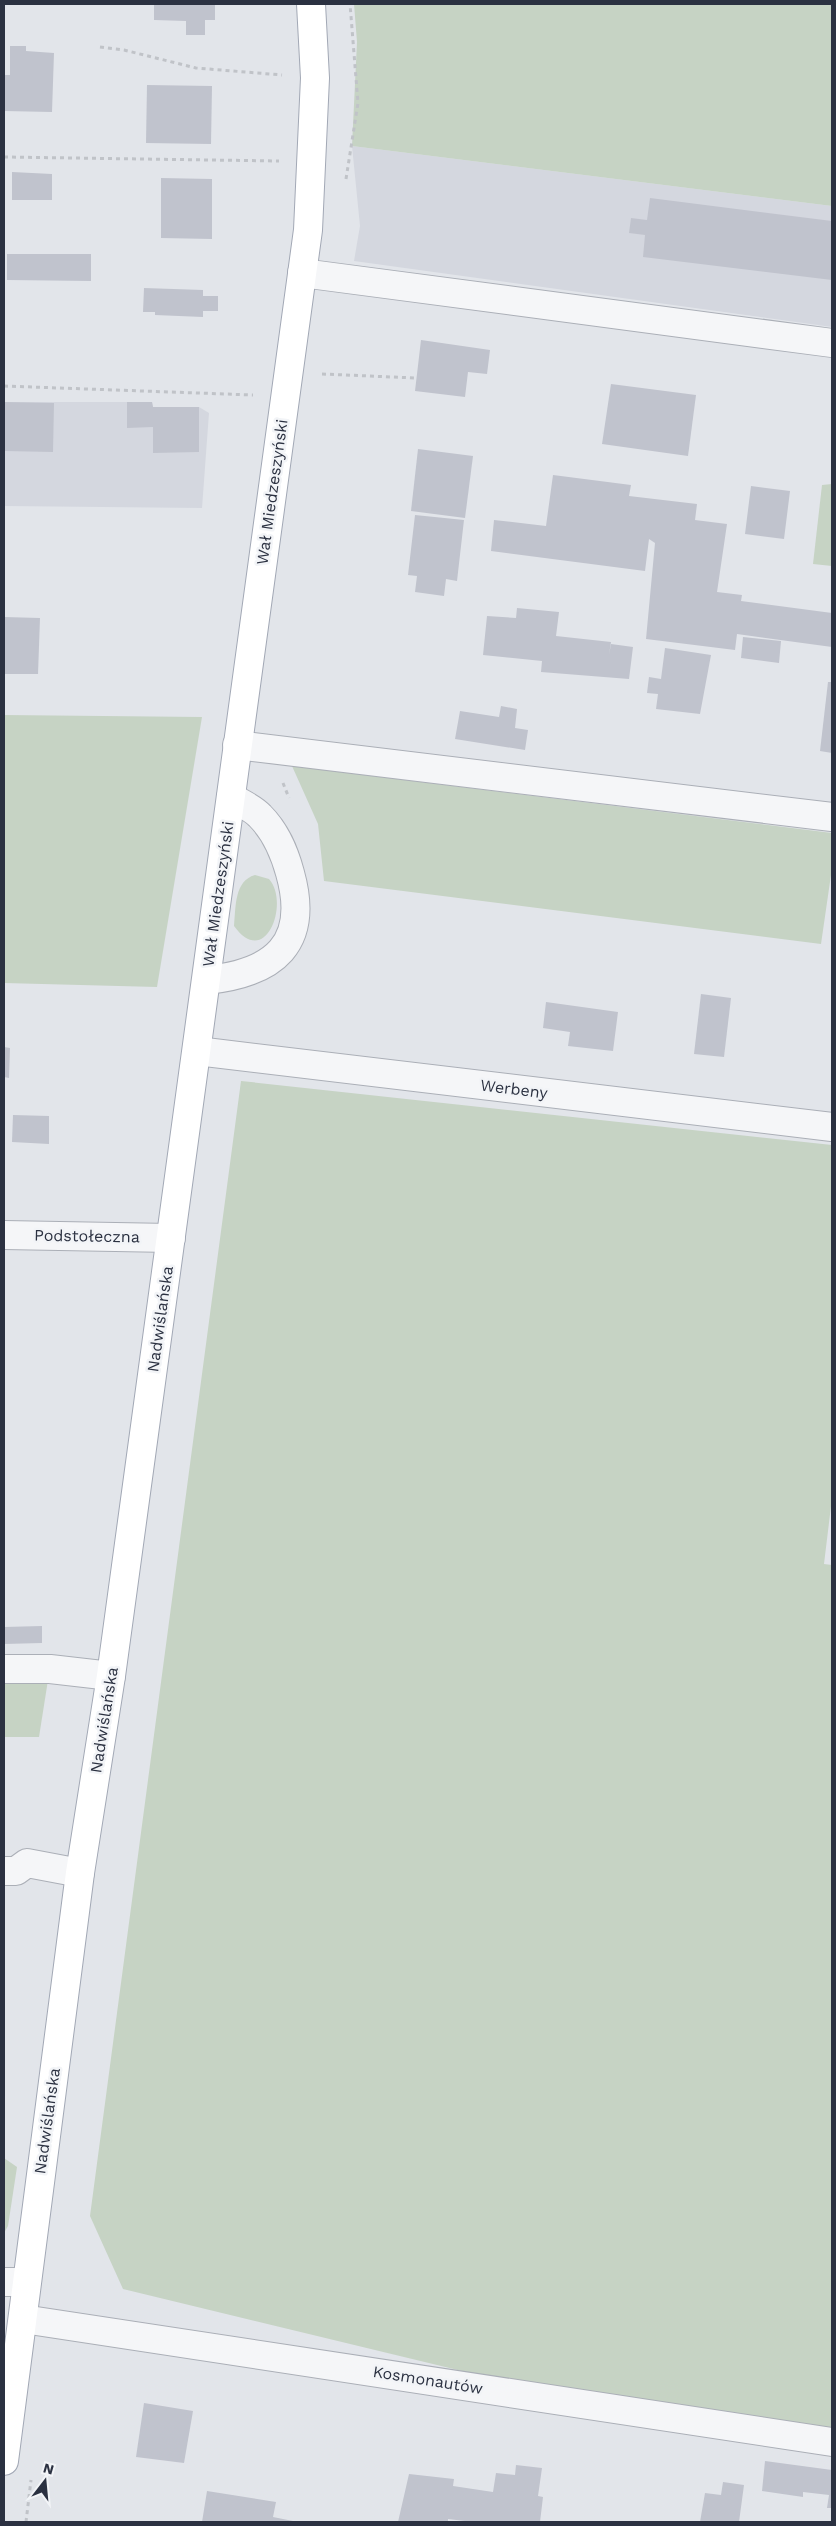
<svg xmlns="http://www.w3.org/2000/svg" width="836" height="2526" font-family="'Work Sans',sans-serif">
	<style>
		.built { fill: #d4d7df }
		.green { fill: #c6d3c4 }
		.building { fill: #c0c3cd }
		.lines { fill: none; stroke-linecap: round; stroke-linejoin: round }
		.minor-casing { stroke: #abafb7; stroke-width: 30 }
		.major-casing { stroke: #a2a8b5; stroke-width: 30 }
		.path { stroke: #c0c3c8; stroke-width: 3; stroke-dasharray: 4 4; stroke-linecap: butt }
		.minor { stroke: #f5f6f8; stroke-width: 28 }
		.major { stroke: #fff; stroke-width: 28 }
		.labels { text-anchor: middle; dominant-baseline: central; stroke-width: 5; stroke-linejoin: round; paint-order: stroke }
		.street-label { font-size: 16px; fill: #2b3141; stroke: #f2f4f7 }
	</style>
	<rect width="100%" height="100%" fill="#e2e5ea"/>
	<g class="built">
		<path d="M352,146L832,206V327L354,261L360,226Z"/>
		<path d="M4,402H152L153,407H199L209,413L202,508L4,506Z"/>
	</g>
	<g class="green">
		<path d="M354,4H832V206L352,146L357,42Z"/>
		<path d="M832,484V566L813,564L822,485Z"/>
		<path d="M4,715L202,717L157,987L4,983Z"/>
		<path d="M292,766L832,833V868L821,944L324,881L318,824Z"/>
		<path d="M255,875L269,879C290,902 266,970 234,926C236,907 234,881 255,875Z"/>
		<path d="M241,1081L832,1145V1498L824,1564L832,1565V2428L495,2379L123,2289L90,2216Z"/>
		<path d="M4,1679L48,1680L39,1737H4Z"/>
		<path d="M4,2158L17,2167L8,2226L4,2233Z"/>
	</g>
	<g class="building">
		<path d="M154,4H215V20H205V35H186V21L154,20Z"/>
		<path d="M10,46H26V51L54,53L52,112L4,111V75H10Z"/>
		<path d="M147,85L212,86L211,144L146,143Z"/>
		<path d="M12,172L52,174V200H12Z"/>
		<path d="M161,178L212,179V239L161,238Z"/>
		<path d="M650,198L832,221V280L643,257L645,235L629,233L631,218L647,220Z"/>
		<path d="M7,254H91V281L7,280Z"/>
		<path d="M144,288L203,290V296H218V311H203V317L155,315V312H143Z"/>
		<path d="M421,340L490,350L487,374L468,372L465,397L415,391Z"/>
		<path d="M611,384L696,395L688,456L602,444Z"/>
		<path d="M4,402L54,403L53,452L4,451Z"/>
		<path d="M127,402H152L153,407H199V452L153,453V427L127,428Z"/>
		<path d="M418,449L473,456L465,518L411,511Z"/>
		<path d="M553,475L631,485L629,496L697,504L695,520L727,524L717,592L742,595L741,601L832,613V647L737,634L735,650L646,639L655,543L649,539L645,571L491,551L494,520L546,526Z"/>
		<path d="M751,486L790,491L784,539L745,534Z"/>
		<path d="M415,515L464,520L457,581L446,579L444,596L415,592L417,576L408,575Z"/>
		<path d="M517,608L559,612L556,636L611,642L609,655L611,644L633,647L629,679L541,672L542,661L483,655L487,616L516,618Z"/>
		<path d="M4,617L40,618L38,674H4Z"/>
		<path d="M743,637L781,641L779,663L741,658Z"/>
		<path d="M665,648L711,655L700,714L656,709L658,694L647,693L649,677L661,679Z"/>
		<path d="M828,682H832V753L820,751Z"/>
		<path d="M501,706L517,709L515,728L528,730L525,750L455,739L460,711L499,717Z"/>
		<path d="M701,994L731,998L724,1057L694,1054Z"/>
		<path d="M546,1002L618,1012L613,1051L568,1046L570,1032L543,1028Z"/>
		<path d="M4,1047L10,1048L9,1078L4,1077Z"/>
		<path d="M13,1115L49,1116V1144L12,1142Z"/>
		<path d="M42,1626V1643L4,1644V1627Z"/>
		<path d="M144,2403L193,2411L184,2463L136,2457Z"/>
		<path d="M765,2461L832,2470V2508H827L829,2495L803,2492V2497L762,2491Z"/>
		<path d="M516,2465L542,2468L538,2496L543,2497L540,2522H473L448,2519V2522H398L409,2474L454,2479L453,2486L493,2492L496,2473L515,2475Z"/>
		<path d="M723,2482L744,2485L739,2522H700L705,2493L721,2495Z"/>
		<path d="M207,2491L276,2502L273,2517L298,2522H202Z"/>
	</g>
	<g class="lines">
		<defs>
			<g id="minor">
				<path d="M302,273L832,343"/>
				<path d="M237,745L832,817"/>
				<path d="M207,980C274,973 310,944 290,873C284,851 276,832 260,816C253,808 240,803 231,797"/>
				<path d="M197,1051L832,1127"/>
				<path d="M4,1235L171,1238"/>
				<path d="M4,1669H50L111,1676"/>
				<path d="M4,1871H16L27,1863L80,1873"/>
				<path d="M4,2282H26"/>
				<path d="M23,2319L832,2442"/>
			</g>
			<path id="major" d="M4,2461L80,1873L111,1676L308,230L315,78L311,4"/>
		</defs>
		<use href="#minor" class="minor-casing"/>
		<use href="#major" class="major-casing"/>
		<g class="path">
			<path d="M100,47L124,50L196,68L282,75"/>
			<path d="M4,157L279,161"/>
			<path d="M346,179L358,103L350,4"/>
			<path d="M322,374L416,378"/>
			<path d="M4,386L253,395"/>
			<path d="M283,783L289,798"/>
			<path d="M26,2522L31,2480"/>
		</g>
		<use href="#minor" class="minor"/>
		<use href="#major" class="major"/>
	</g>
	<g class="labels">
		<g class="street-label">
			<text transform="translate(272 492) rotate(-82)">Wał Miedzeszyński</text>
			<text transform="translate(218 894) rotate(-82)">Wał Miedzeszyński</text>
			<text transform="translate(514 1089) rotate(7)">Werbeny</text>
			<text transform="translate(87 1236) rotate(1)">Podstołeczna</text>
			<text transform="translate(160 1319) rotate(-82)">Nadwiślańska</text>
			<text transform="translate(104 1720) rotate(-81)">Nadwiślańska</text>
			<text transform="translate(47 2121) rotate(-82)">Nadwiślańska</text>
			<text transform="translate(428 2380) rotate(9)">Kosmonautów</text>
		</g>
	</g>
	<rect width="836" height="2526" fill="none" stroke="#2b3141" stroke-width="10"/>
	<g transform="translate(45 2481) rotate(16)" stroke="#f2f4f7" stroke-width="4" paint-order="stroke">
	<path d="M0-4L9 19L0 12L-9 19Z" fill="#2b3141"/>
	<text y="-8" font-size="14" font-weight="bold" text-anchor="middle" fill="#2b3141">N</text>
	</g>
</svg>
